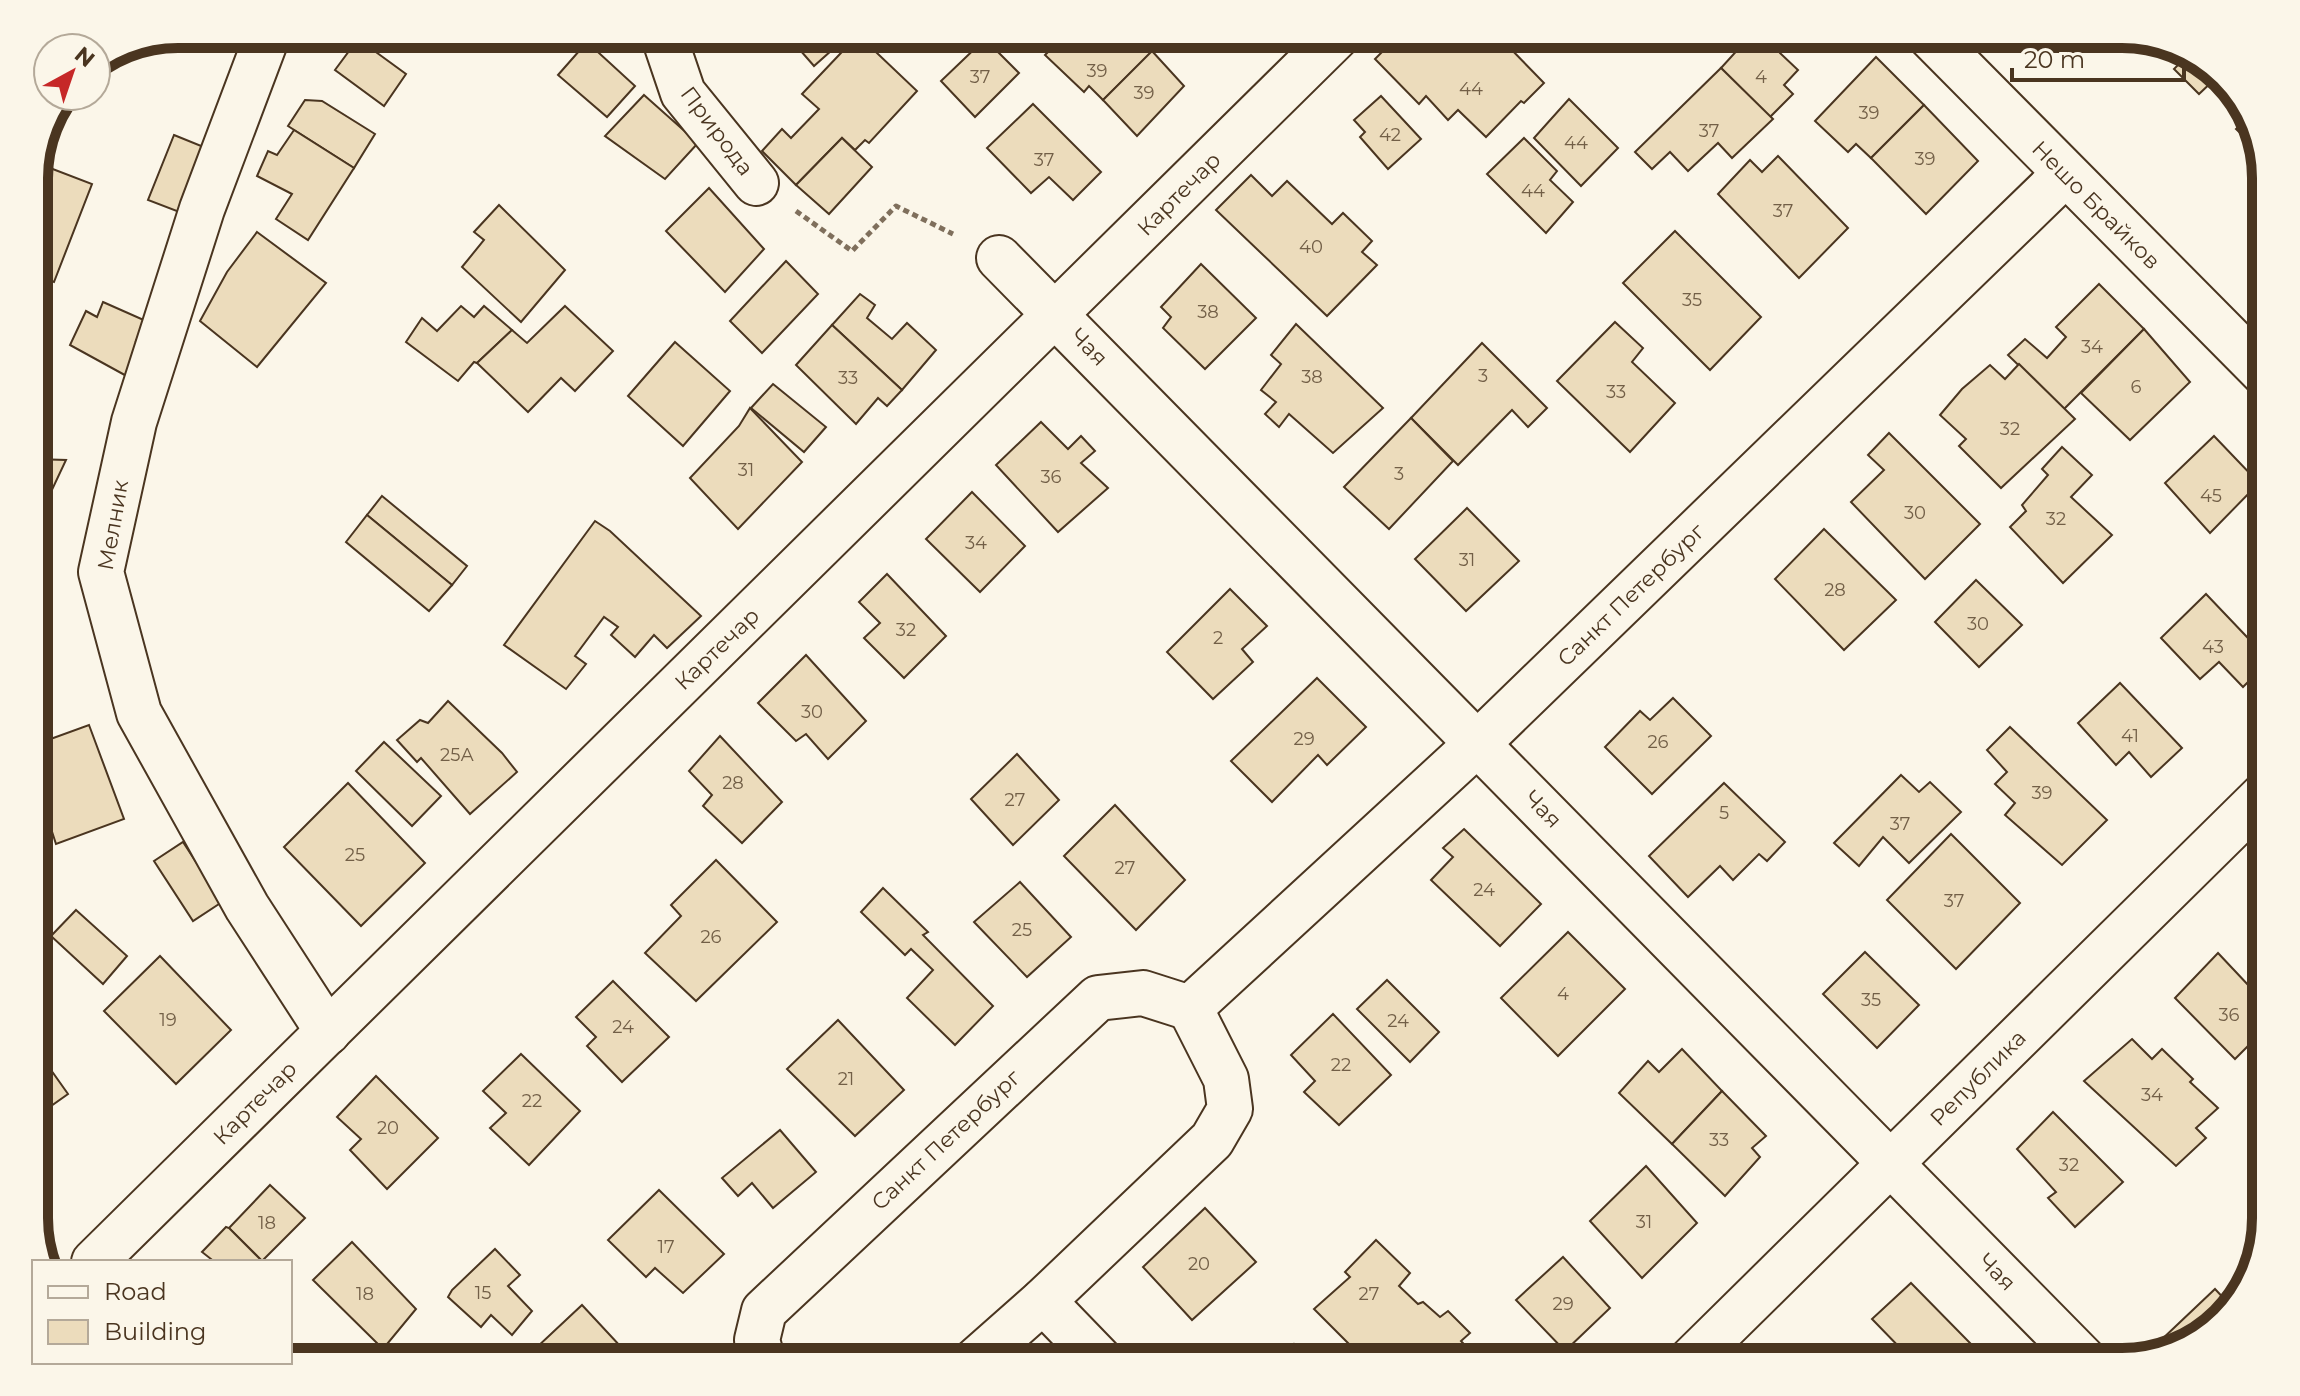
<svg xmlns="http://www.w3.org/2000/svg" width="2300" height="1396" font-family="Montserrat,sans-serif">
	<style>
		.building { fill: #ecdcbc; stroke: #4a3520; stroke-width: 2 }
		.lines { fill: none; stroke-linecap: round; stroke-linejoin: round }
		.minor-casing { stroke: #4a3520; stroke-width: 48 }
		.path { stroke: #7f6f5c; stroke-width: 5; stroke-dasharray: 6 4; stroke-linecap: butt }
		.minor { stroke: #fbf6e9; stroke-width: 44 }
		.labels { text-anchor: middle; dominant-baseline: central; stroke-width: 6; stroke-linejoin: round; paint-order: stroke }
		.number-label { font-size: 18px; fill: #725f47 }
		.street-label { font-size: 22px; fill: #4a3520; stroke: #fbf6e9 }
		.rim { fill: none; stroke: #4a3520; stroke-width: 10 }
	</style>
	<rect width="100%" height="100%" fill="#fbf6e9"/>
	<g class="building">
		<path d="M786,34H850L814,66Z"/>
		<path d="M1046,34H1156L1163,41L1103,100L1089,86L1084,92L1045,55L1054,46L1044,37Z"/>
		<path d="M1211,34H1240L1225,49Z"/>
		<path d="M1400,34H1512L1504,42L1544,83L1524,103L1521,101L1486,137L1458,110L1448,120L1426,96L1419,104L1375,59Z"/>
		<path d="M1555,34H1586L1571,50Z"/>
		<path d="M1752,34H1760L1798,70L1784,85L1793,94L1770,117L1721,68Z"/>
		<path d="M858,35L917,91L869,143L865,140L855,150L842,138L796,185L762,151L782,129L791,138L819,109L802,94Z"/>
		<path d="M358,39L406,74L384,106L335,70Z"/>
		<path d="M985,39L1019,73L975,117L941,81Z"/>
		<path d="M587,42L635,86L607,117L558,75Z"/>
		<path d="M2166,46L2194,54L2217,77L2199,94L2174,69L2180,63Z"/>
		<path d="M1152,51L1184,86L1137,136L1103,100Z"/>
		<path d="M1876,57L1924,105L1871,158L1856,144L1848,152L1815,121Z"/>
		<path d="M1721,68L1773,119L1732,158L1718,143L1688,171L1670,152L1652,169L1635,152Z"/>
		<path d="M644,95L698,143L665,179L605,136Z"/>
		<path d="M67,96L74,102L59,120L57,118Z"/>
		<path d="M1381,96L1421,139L1388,169L1360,137L1365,132L1354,120Z"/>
		<path d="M1569,99L1618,148L1581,186L1534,138Z"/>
		<path d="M305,100L322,101L375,134L354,168L288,126Z"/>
		<path d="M1033,104L1101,172L1073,200L1049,177L1031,193L987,148Z"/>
		<path d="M1924,105L1978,161L1926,214L1871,158Z"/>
		<path d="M2250,116L2261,153L2236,129Z"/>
		<path d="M294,130L354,168L308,240L276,219L292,194L257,176L268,151L277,155Z"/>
		<path d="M174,135L221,154L195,218L148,200Z"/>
		<path d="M842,138L872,167L829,214L796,185Z"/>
		<path d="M1524,138L1557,171L1550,180L1573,202L1546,233L1487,174Z"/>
		<path d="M1778,156L1848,228L1799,278L1718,194L1750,160L1762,172Z"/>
		<path d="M37,163L92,184L54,282L34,274V169Z"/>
		<path d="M1251,175L1272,196L1287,181L1332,224L1343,213L1372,241L1362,252L1377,265L1327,316L1216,210Z"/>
		<path d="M709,188L764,249L725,292L666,231Z"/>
		<path d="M499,205L565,270L521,322L462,267L484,240L474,232Z"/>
		<path d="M1675,231L1761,317L1710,370L1623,283Z"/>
		<path d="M257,232L326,283L257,367L200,321L227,272Z"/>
		<path d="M786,261L818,294L762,353L730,321Z"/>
		<path d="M1201,264L1256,318L1205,369L1163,328L1171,317L1161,307Z"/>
		<path d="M2099,284L2144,329L2064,409L2008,355L2025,339L2047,358L2066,337L2056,327Z"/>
		<path d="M860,294L875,305L867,318L892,339L907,323L936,350L902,390L832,325Z"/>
		<path d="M103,302L146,321L136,341L147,345L132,379L70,345L86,311L97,317Z"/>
		<path d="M461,306L474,317L484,306L512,330L477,363L474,362L458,381L406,342L422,318L437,331Z"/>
		<path d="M565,306L613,351L575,391L561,378L528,412L477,363L512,330L527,343Z"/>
		<path d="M1615,322L1643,348L1632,362L1675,403L1630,452L1557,381Z"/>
		<path d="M1296,324L1383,408L1333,453L1289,414L1279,427L1265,414L1276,402L1261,390L1281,364L1271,355Z"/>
		<path d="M832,325L902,390L887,406L878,398L856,424L796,365Z"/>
		<path d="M2144,329L2190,382L2130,440L2081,393Z"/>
		<path d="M675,342L730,391L683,446L628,396Z"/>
		<path d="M1482,343L1547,408L1528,427L1512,410L1458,465L1411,418Z"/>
		<path d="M2019,364L2075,419L2001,488L1959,446L1966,439L1940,415L1962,389L1990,365L2005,379Z"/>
		<path d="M773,384L826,427L804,452L751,408Z"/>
		<path d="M750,408L802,462L738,529L690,478L739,426Z"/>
		<path d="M1411,418L1453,461L1389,529L1344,487Z"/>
		<path d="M1041,422L1068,449L1081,436L1095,451L1081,463L1108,488L1058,532L996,465Z"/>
		<path d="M1889,433L1980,524L1925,579L1851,502L1884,470L1868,455Z"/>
		<path d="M2214,436L2259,483L2210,533L2165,483Z"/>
		<path d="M2062,447L2092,475L2071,497L2112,535L2063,583L2010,527L2026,511L2022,505L2048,475L2042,469Z"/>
		<path d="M34,459L66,460L34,528Z"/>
		<path d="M972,492L1025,546L980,592L926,539Z"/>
		<path d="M382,496L467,566L452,585L367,515Z"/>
		<path d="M1467,508L1519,561L1466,611L1415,559Z"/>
		<path d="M367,515L452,585L429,611L346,542Z"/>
		<path d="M595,521L610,531L701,616L667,648L654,635L635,657L611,635L618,627L604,617L575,656L586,664L566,689L504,645Z"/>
		<path d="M1824,529L1896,600L1844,650L1775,579Z"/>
		<path d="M2266,546V580L2250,563Z"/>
		<path d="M887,574L946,636L904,678L864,638L880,623L859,602Z"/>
		<path d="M1976,580L2022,625L1979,667L1935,622Z"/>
		<path d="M1230,589L1267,626L1242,649L1253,662L1213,699L1167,652Z"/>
		<path d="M2206,594L2266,657V664L2243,687L2219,662L2200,679L2161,638Z"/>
		<path d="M806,655L866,721L828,759L806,734L796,741L758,703Z"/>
		<path d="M1317,678L1366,727L1327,765L1318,755L1272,802L1231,761Z"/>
		<path d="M2120,683L2182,748L2151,777L2129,752L2116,765L2078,723Z"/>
		<path d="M1673,698L1711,736L1652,794L1605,747L1640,711L1650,720Z"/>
		<path d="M448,701L502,753L517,772L470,814L421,758L417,762L397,740L420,720L428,723Z"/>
		<path d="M89,725L124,819L56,844L45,810L34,815V781L40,779L34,766V745Z"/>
		<path d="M2010,727L2107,820L2062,865L2005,815L2015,803L1995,784L2007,772L1987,750Z"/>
		<path d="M720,736L782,802L742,843L703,806L712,795L689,771Z"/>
		<path d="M384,742L441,796L412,826L356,771Z"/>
		<path d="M1017,754L1059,800L1013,845L971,799Z"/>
		<path d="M1901,775L1919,792L1930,782L1961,812L1909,863L1883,837L1859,866L1834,843Z"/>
		<path d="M348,783L425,863L361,926L284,847Z"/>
		<path d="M1724,783L1785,842L1767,861L1759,854L1733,880L1720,866L1688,897L1649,856Z"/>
		<path d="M1115,805L1185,880L1136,930L1064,856Z"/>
		<path d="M1464,829L1541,904L1500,946L1431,880L1453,857L1443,848Z"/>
		<path d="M1951,834L2020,903L1956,969L1887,900Z"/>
		<path d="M183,842L222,902L193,921L154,861Z"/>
		<path d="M716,860L777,922L696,1001L645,953L681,916L671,905Z"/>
		<path d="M1020,882L1071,937L1027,977L974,922Z"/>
		<path d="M883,888L928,932L923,935L993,1006L955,1045L907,998L933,970L911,949L905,955L861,912Z"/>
		<path d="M76,910L127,956L103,984L51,936Z"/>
		<path d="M1568,932L1625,989L1558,1056L1501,998Z"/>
		<path d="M1865,952L1919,1005L1877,1048L1823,994Z"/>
		<path d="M2218,953L2266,1004V1054L2260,1060L2247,1047L2235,1059L2175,998Z"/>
		<path d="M160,956L231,1030L176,1084L104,1011Z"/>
		<path d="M1387,980L1439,1032L1410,1062L1357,1009Z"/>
		<path d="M613,981L669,1037L622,1082L587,1046L596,1037L576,1017Z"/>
		<path d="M1333,1014L1391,1075L1339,1125L1304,1092L1315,1081L1291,1055Z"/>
		<path d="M838,1020L904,1090L855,1136L787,1069Z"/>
		<path d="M2132,1039L2152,1059L2162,1049L2193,1079L2190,1082L2218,1108L2196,1128L2206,1138L2176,1166L2084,1081Z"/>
		<path d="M34,1046L68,1094L34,1118Z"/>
		<path d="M1682,1049L1722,1091L1672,1144L1619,1093L1648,1061L1659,1072Z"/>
		<path d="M521,1054L580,1111L529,1165L490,1128L506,1113L483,1091Z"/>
		<path d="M376,1076L438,1138L387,1189L350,1150L361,1139L337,1117Z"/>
		<path d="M1722,1091L1766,1136L1752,1148L1760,1157L1725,1196L1672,1144Z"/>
		<path d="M2053,1112L2123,1182L2075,1227L2048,1198L2056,1192L2017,1149Z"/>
		<path d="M780,1130L816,1172L773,1208L752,1183L738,1196L722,1178Z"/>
		<path d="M1646,1166L1697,1223L1642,1278L1590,1221Z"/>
		<path d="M270,1185L305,1218L262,1261L229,1228Z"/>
		<path d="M659,1190L724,1254L683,1293L655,1268L646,1277L608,1240Z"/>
		<path d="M1205,1208L1256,1262L1192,1320L1143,1267Z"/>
		<path d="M226,1227L229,1228L263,1262H208L211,1259L202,1252Z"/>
		<path d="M1376,1240L1410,1273L1399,1286L1418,1304L1423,1302L1440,1317L1448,1311L1470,1333L1461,1341L1480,1362H1386L1374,1350L1364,1359L1314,1309L1350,1277L1345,1272Z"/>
		<path d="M352,1242L416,1309L383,1349L313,1280Z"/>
		<path d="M495,1249L520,1275L508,1286L532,1311L512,1335L491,1315L481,1327L448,1297L452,1290Z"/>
		<path d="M1563,1257L1610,1308L1565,1351L1516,1300Z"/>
		<path d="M1911,1283L1970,1343L1951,1362H1898L1906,1354L1872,1319Z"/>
		<path d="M2215,1289L2231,1306L2194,1343L2166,1350L2158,1343Z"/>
		<path d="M582,1305L635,1362H549L536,1348Z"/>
		<path d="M1294,1344L1312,1362H1277Z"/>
	</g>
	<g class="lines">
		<defs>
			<g id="minor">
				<path d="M268,34L202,209L134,422L101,572L139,713L247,907L328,1032"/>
				<path d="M663,34L683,93L756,183"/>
				<path d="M1928,34L2266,375"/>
				<path d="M999,258L2086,1362"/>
				<path d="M94,1262L1339,34"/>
				<path d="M1043,1301L1102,1362"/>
				<path d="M763,1362L757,1340L764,1311L1098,998L1143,993L1190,1008L1478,743L2065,174"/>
				<path d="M974,1362L1043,1301L1212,1140L1230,1109L1226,1079L1190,1008"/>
				<path d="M1689,1362L2266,793"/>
			</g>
		</defs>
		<use href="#minor" class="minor-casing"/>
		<path class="path" d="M796,211L852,251L896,206L953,234"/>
		<use href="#minor" class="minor"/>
	</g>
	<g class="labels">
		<g class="number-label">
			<text x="1097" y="71">39</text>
			<text x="980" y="77">37</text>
			<text x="1761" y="77">4</text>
			<text x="1471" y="89">44</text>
			<text x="1144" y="93">39</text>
			<text x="1869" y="113">39</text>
			<text x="1709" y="131">37</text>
			<text x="1390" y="135">42</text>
			<text x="1576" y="143">44</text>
			<text x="1925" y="159">39</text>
			<text x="1044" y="160">37</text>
			<text x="1533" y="191">44</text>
			<text x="1783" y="211">37</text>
			<text x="1311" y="247">40</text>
			<text x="1692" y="300">35</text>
			<text x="1208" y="312">38</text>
			<text x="2092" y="347">34</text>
			<text x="1483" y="376">3</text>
			<text x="1312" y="377">38</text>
			<text x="848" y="378">33</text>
			<text x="2136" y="387">6</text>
			<text x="1616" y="392">33</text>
			<text x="2010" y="429">32</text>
			<text x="746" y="470">31</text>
			<text x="1399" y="474">3</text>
			<text x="1051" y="477">36</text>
			<text x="2211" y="496">45</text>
			<text x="1915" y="513">30</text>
			<text x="2056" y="519">32</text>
			<text x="976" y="543">34</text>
			<text x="1467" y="560">31</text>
			<text x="1835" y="590">28</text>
			<text x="1978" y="624">30</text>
			<text x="906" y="630">32</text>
			<text x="1218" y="638">2</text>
			<text x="2213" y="647">43</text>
			<text x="812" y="712">30</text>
			<text x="2130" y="736">41</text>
			<text x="1304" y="739">29</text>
			<text x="1658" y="742">26</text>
			<text x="457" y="755">25А</text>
			<text x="733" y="783">28</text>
			<text x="2042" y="793">39</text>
			<text x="1015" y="800">27</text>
			<text x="1724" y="813">5</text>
			<text x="1900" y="824">37</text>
			<text x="355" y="855">25</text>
			<text x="1125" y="868">27</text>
			<text x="1484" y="890">24</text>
			<text x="1954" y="901">37</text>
			<text x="1022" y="930">25</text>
			<text x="711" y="937">26</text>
			<text x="1563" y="994">4</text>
			<text x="1871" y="1000">35</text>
			<text x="2229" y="1015">36</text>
			<text x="168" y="1020">19</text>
			<text x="1398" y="1021">24</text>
			<text x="623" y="1027">24</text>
			<text x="1341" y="1065">22</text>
			<text x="846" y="1079">21</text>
			<text x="2152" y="1095">34</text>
			<text x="532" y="1101">22</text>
			<text x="388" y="1128">20</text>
			<text x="1719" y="1140">33</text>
			<text x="2069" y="1165">32</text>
			<text x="1644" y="1222">31</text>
			<text x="267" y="1223">18</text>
			<text x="666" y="1247">17</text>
			<text x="1199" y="1264">20</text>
			<text x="483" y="1293">15</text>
			<text x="365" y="1294">18</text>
			<text x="1369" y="1294">27</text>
			<text x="1563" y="1304">29</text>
		</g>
		<g class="street-label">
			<text transform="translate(717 131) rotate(53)">Природа</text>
			<text transform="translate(1179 194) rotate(-45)">Картечар</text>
			<text transform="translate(2096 205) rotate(45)">Нешо Брайков</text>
			<text transform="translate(1089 347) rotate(46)">Чая</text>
			<text transform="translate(113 525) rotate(-80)">Мелник</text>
			<text transform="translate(1631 595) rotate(-44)">Санкт Петербург</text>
			<text transform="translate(717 649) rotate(-44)">Картечар</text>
			<text transform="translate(1543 809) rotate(46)">Чая</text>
			<text transform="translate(1978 1078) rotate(-45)">Република</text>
			<text transform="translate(255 1103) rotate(-45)">Картечар</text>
			<text transform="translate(946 1140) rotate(-43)">Санкт Петербург</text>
			<text transform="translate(1997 1272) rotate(45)">Чая</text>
		</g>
	</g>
	<path d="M0 0H2300V1396H0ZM178 48H2122A130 130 0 0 1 2252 178V1218A130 130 0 0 1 2122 1348H178A130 130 0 0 1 48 1218V178A130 130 0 0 1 178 48Z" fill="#fbf6e9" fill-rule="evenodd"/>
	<path class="rim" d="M178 48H2122A130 130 0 0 1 2252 178V1218A130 130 0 0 1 2122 1348H178A130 130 0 0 1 48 1218V178A130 130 0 0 1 178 48Z"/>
	<rect x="32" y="1260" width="260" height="104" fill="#fbf6e9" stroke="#b4a999" stroke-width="2"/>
	<rect x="48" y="1286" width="40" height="12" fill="#fbf6e9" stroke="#b4a999" stroke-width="2"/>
	<text x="104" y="1300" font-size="24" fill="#4a3520">Road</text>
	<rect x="48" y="1320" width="40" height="24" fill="#ecdcbc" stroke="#b4a999" stroke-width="2"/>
	<text x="104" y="1340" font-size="24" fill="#4a3520">Building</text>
	<g transform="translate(72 72) rotate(40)"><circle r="38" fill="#fbf6e9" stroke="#b4a999" stroke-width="2"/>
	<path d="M0-6L14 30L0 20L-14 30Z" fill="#c62828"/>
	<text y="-12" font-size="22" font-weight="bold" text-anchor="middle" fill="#4a3520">N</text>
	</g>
	<path d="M2012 68v12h172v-12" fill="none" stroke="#4a3520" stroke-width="4"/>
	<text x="2024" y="68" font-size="24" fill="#4a3520" stroke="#fbf6e9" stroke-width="6" paint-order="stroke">20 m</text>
</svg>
